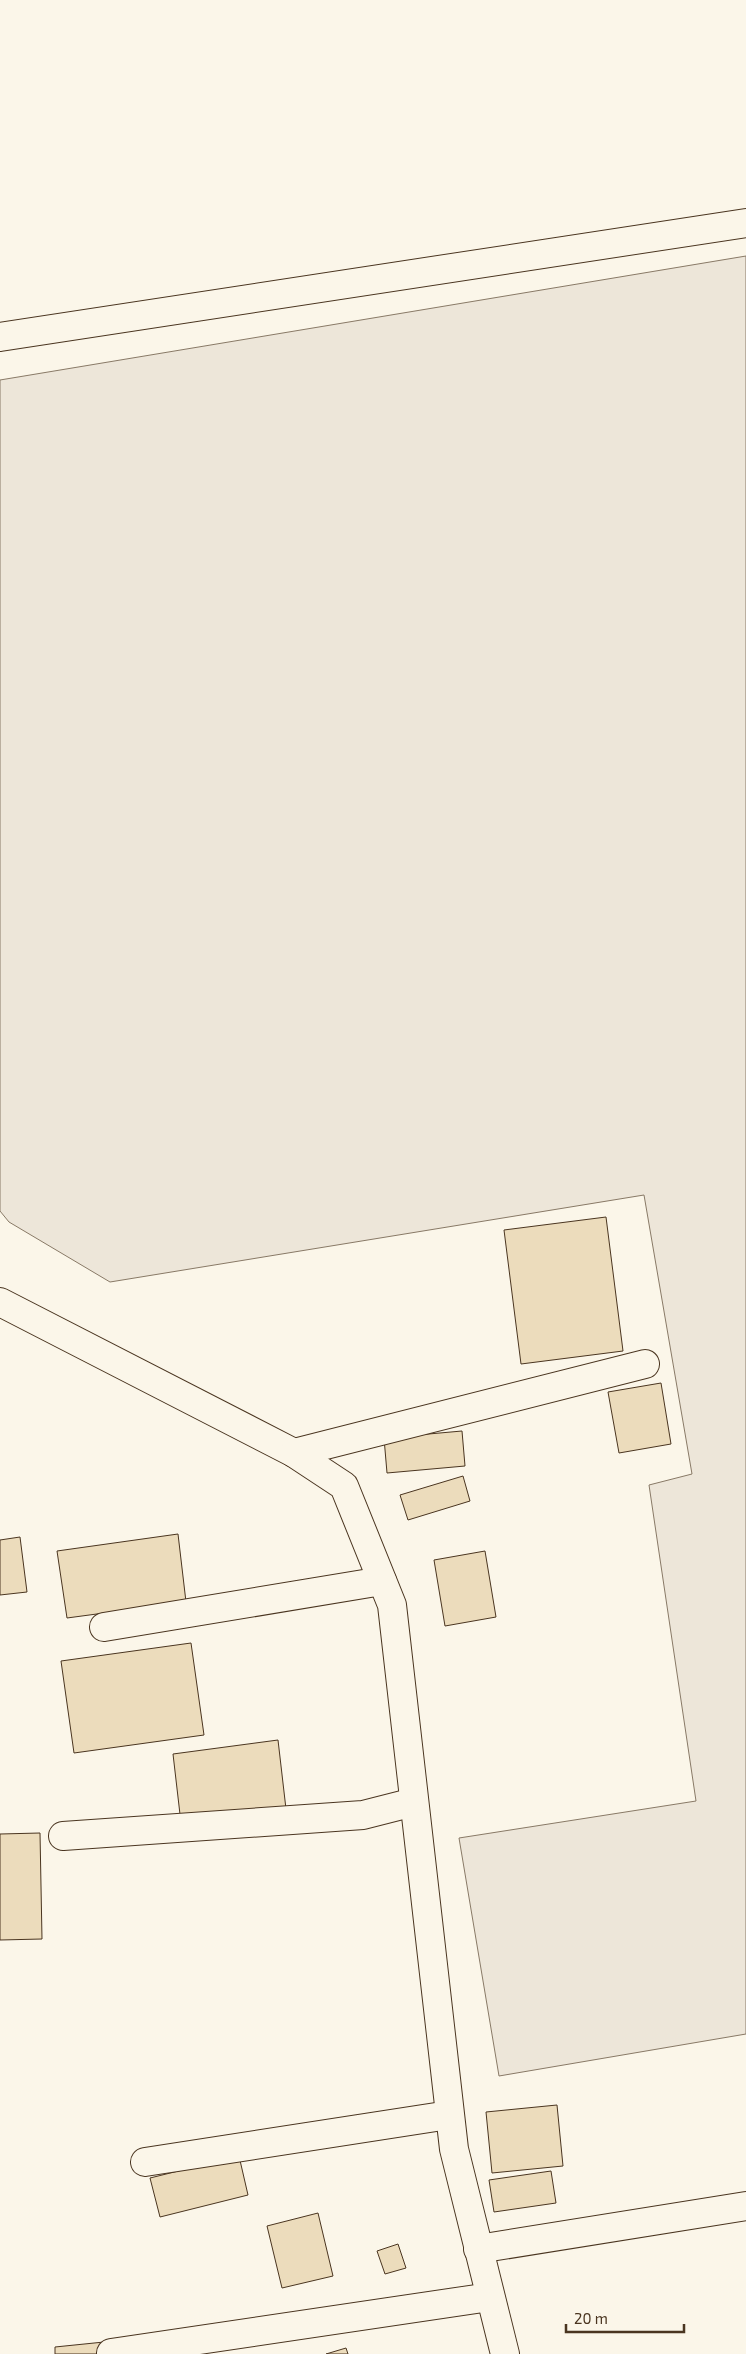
<svg xmlns="http://www.w3.org/2000/svg" width="746" height="2354" font-family="'Exo 2',sans-serif">
	<style>
		.green { fill: #ede6d9; stroke: #887966 }
		.building { fill: #ecdcbc; stroke: #4a3520 }
		.lines { fill: none; stroke-linecap: round; stroke-linejoin: round }
		.minor-casing { stroke: #4a3520; stroke-width: 30 }
		.minor { stroke: #fbf6e9; stroke-width: 28 }
	</style>
	<rect width="100%" height="100%" fill="#fbf6e9"/>
	<path class="green" d="M746,256V2034L499,2076L459,1838L696,1801L649,1485L692,1474L644,1195L110,1282L9,1222L0,1211V380Z"/>
	<g class="building">
		<path d="M606,1217L623,1351L521,1364L504,1230Z"/>
		<path d="M661,1383L671,1444L619,1453L608,1392Z"/>
		<path d="M462,1431L465,1466L387,1473L384,1438Z"/>
		<path d="M463,1476L470,1501L408,1520L400,1495Z"/>
		<path d="M178,1534L186,1602L67,1618L57,1551Z"/>
		<path d="M20,1537L27,1592L0,1595V1540Z"/>
		<path d="M485,1551L496,1617L445,1626L434,1560Z"/>
		<path d="M191,1643L204,1735L74,1753L61,1661Z"/>
		<path d="M278,1740L286,1809L181,1823L173,1754Z"/>
		<path d="M40,1833L42,1939L0,1940V1834Z"/>
		<path d="M557,2105L563,2166L492,2173L486,2112Z"/>
		<path d="M239,2156L248,2195L160,2217L150,2178Z"/>
		<path d="M551,2171L556,2203L494,2212L489,2180Z"/>
		<path d="M318,2213L333,2276L282,2288L267,2226Z"/>
		<path d="M398,2244L406,2268L385,2274L377,2251Z"/>
		<path d="M104,2342L105,2354H55V2347Z"/>
		<path d="M346,2348L348,2354H326Z"/>
	</g>
	<g class="lines">
		<defs>
			<g id="minor">
				<path d="M0,337L746,223"/>
				<path d="M0,1302L294,1453L344,1486L392,1605L454,2149L505,2354"/>
				<path d="M294,1453L645,1364"/>
				<path d="M104,1627L382,1581"/>
				<path d="M63,1836L363,1815L414,1802"/>
				<path d="M145,2162L449,2115"/>
				<path d="M478,2249L746,2206"/>
				<path d="M111,2353L490,2297"/>
			</g>
		</defs>
		<use href="#minor" class="minor-casing"/>
		<use href="#minor" class="minor"/>
	</g>
	<path d="M566 2324v8h118v-8" fill="none" stroke="#4a3520" stroke-width="2.5"/>
	<text x="574" y="2324" font-size="15" fill="#4a3520" stroke="#fbf6e9" stroke-width="4" paint-order="stroke">20 m</text>
</svg>
